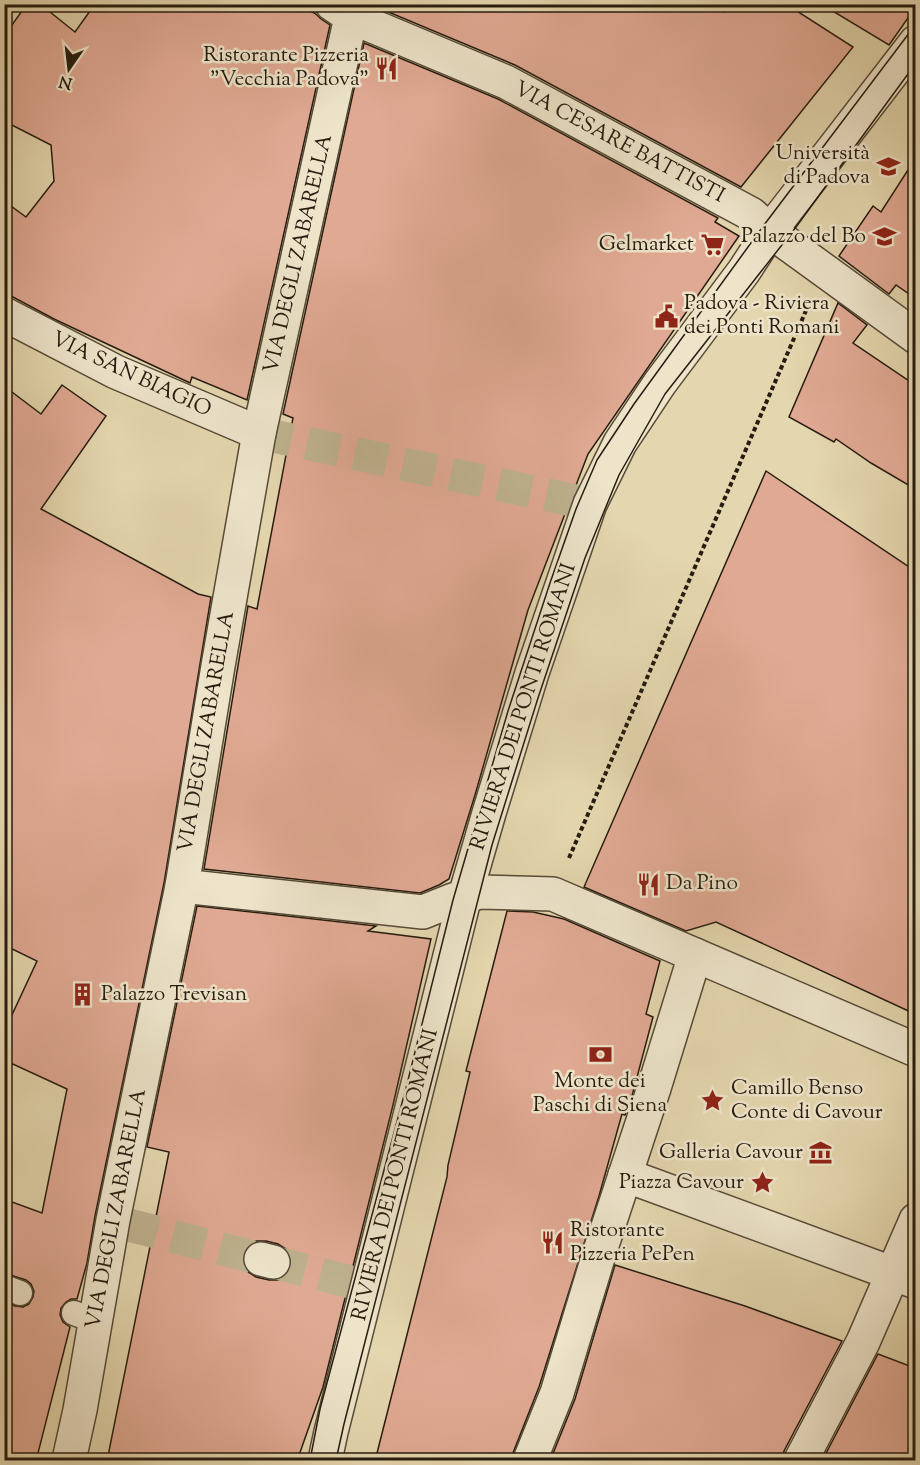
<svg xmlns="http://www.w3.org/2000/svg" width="920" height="1465" font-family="'Sorts Mill Goudy',serif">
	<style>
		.building { fill: #e0a993; stroke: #271c0f; stroke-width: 1.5; fill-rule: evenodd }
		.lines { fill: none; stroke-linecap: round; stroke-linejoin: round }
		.pedestrian-tunnel { stroke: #beb18e; stroke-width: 33; stroke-dasharray: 33 16; stroke-linecap: butt }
		.service-casing { stroke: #564a37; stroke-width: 27 }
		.pedestrian-casing { stroke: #564a37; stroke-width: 36 }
		.minor-casing { stroke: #564a37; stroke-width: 36 }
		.path { stroke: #271c0f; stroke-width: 4; stroke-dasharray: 4.5 3; stroke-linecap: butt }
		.service { stroke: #ede4ca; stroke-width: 24 }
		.pedestrian { stroke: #ede4ca; stroke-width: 33 }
		.minor { stroke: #ede4ca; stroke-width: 33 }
		.tram { stroke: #271c0f; stroke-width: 1.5 }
		.labels { text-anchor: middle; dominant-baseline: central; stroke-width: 5; stroke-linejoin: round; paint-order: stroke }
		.poi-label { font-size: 21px; fill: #271c0f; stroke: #ede4ca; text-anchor: end }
		.street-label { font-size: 21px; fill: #271c0f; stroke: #ede4ca }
	</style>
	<rect width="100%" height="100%" fill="#e4d6ae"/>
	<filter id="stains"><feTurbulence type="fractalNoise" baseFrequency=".00333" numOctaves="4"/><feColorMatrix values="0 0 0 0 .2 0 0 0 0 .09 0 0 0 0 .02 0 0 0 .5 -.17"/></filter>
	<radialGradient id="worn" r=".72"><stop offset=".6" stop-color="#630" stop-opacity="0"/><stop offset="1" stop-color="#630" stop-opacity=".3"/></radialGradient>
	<g class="building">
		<path d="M27,4H40L75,32L95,4H298L316,14L321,19L330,25L247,400L192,377L190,383L188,382L54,319L13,297L4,295V201L26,217L54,181L51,145L4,121V36Z"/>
		<path d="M374,4H709L724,12L728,4H786L853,47L741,187L515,65L374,6Z"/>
		<path d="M821,4H915V8L889,45Z"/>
		<path d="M364,43L498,99L718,218L715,222L739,236L588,454L528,610L475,795L449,879L439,885L420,893L204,869L248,606L257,609L293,418L283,414Z"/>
		<path d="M915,159V298L896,285L889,294L839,256L873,206L881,212Z"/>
		<path d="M838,303L867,325L853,343L915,385V489L871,463L836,439L834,442L789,417Z"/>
		<path d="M62,385L106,416L41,509L198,594L211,597L164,883L95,1216L87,1263L77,1299H71L66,1302L61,1308L60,1315L63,1322L70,1327L36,1461H4V1302L15,1306L23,1307L29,1304L33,1297L34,1291L31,1284L26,1280L4,1273V1199L42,1213L67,1089L4,1060V1032L37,961L4,945V386L41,414Z"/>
		<path d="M766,471L915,571V1014L716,922L686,931L584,887Z"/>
		<path d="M197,906L376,926L368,931L431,939L393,1105L323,1387L297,1461H107L169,1152L147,1147ZM256,1241H266L278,1244L286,1249L291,1257V1266L286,1275L279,1280H269L256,1277L248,1272L243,1264V1254L248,1246Z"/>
		<path d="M507,911L533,912L564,919L660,961L646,1014L653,1017L632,1096L625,1115L622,1114L599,1196L539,1387L513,1453L512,1461H375L447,1177L448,1165L470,1072L466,1071Z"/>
		<path d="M615,1265L745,1306L842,1341L784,1451L782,1461H550L575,1399Z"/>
		<path d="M878,1354L915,1368V1461H822Z"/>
	</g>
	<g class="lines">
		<g class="pedestrian-tunnel">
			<path d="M259,433L590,504"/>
			<path d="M125,1224L261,1259"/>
			<path d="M273,1262L354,1283"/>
		</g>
		<defs>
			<g id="service">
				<path d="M4,1287L20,1293"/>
				<path d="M74,1313L95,1321"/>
			</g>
			<g id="pedestrian">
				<path d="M770,231L916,337"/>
				<path d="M182,886L423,912L453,900L480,892L553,894L916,1050"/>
				<path d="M625,1175L916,1282"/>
				<path d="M261,1259L273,1262"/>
				<path d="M69,1460L80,1410L113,1220L182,886L218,666L259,433"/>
				<path d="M530,1460L557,1393L600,1251L654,1088L695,955"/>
				<path d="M801,1460L863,1342L916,1220"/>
			</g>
			<g id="minor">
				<path d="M332,4L351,17L506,82L751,214L770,231"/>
				<path d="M4,314L116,372L259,433L351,17"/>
				<path d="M325,1460L331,1432L465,896L489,813L532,673L590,504L620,443L660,383L744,271L770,231L916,42"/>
			</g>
		</defs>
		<use href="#service" class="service-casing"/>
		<use href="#pedestrian" class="pedestrian-casing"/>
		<use href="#minor" class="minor-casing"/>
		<path class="path" d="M569,858L808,306"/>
		<use href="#service" class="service"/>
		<use href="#pedestrian" class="pedestrian"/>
		<use href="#minor" class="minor"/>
		<g class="tram">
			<path d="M310,1460L320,1409L406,1088L453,900L508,711L550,583L576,509L597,460L634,404L764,225L916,24"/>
			<path d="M336,1460L344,1424L492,845L538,698L585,558L619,475L665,394L796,227L916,63"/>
		</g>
	</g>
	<defs>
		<symbol id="restaurant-bare" viewBox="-9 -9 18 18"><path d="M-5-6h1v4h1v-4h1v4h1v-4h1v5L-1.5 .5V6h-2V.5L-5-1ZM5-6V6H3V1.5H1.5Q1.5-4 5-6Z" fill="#8f2418" stroke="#ede4ca" stroke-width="2.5" paint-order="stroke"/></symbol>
		<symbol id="university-bare" viewBox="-9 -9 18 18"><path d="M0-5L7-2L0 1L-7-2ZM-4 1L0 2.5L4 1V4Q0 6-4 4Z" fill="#8f2418" stroke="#ede4ca" stroke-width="2.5" paint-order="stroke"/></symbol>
		<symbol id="supermarket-bare" viewBox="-9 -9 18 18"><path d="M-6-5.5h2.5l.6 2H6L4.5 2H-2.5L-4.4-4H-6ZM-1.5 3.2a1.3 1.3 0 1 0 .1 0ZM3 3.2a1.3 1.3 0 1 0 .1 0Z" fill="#8f2418" stroke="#ede4ca" stroke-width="2.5" paint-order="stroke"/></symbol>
		<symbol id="civic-bare" viewBox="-9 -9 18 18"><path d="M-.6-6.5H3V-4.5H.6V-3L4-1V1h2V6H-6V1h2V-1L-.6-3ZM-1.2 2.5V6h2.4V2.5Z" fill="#8f2418" stroke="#ede4ca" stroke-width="2.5" paint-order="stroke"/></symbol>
		<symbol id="building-bare" viewBox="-9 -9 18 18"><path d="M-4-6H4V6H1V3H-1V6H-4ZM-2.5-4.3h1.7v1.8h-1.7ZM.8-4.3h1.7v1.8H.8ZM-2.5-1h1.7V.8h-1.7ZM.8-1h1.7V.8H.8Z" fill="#8f2418" stroke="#ede4ca" stroke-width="2.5" paint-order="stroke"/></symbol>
		<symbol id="bank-bare" viewBox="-9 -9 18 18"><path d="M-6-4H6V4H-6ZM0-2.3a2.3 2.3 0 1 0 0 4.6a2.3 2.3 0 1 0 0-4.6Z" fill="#8f2418" stroke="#ede4ca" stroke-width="2.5" paint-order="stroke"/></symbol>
		<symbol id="sight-bare" viewBox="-9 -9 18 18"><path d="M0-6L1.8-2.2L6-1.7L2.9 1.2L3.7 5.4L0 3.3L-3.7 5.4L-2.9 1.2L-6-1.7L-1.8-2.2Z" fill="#8f2418" stroke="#ede4ca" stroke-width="2.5" paint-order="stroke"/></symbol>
		<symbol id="museum-bare" viewBox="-9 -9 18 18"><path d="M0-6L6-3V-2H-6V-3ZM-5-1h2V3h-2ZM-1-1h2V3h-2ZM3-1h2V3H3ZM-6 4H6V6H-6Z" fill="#8f2418" stroke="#ede4ca" stroke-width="2.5" paint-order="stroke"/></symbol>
	</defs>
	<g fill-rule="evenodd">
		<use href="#restaurant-bare" x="370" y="52" width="33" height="33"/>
		<use href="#university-bare" x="872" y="150" width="33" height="33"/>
		<use href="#university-bare" x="868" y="220" width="33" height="33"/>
		<use href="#supermarket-bare" x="696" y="228" width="33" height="33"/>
		<use href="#civic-bare" x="650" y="300" width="33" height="33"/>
		<use href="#restaurant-bare" x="632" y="868" width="33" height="33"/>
		<use href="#building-bare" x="66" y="978" width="33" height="33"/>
		<use href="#bank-bare" x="584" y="1038" width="33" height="33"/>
		<use href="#sight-bare" x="696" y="1084" width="33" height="33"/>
		<use href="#museum-bare" x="804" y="1136" width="33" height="33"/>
		<use href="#sight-bare" x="746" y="1166" width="33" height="33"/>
		<use href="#restaurant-bare" x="536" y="1226" width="33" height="33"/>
	</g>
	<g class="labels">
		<g class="poi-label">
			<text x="369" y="56">Ristorante Pizzeria<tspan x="369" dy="24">"Vecchia Padova"</tspan></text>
			<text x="870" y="154">Università<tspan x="870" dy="24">di Padova</tspan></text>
			<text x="866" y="237">Palazzo del Bo</text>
			<text x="694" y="245">Gelmarket</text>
			<text x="684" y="304" text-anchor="start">Padova - Riviera<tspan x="684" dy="24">dei Ponti Romani</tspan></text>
			<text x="666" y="884" text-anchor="start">Da Pino</text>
			<text x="101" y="995" text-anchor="start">Palazzo Trevisan</text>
			<text x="600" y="1082" text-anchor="middle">Monte dei<tspan x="600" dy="24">Paschi di Siena</tspan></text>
			<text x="731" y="1089" text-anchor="start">Camillo Benso<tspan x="731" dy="24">Conte di Cavour</tspan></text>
			<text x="803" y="1153">Galleria Cavour</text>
			<text x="744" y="1183">Piazza Cavour</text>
			<text x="570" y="1231" text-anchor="start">Ristorante<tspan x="570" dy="24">Pizzeria PePen</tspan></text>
		</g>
		<g class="street-label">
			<text transform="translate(619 143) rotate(28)">VIA CESARE BATTISTI</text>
			<text transform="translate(299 254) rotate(-77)">VIA DEGLI ZABARELLA</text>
			<text transform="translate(131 375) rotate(25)">VIA SAN BIAGIO</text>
			<text transform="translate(524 707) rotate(-72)">RIVIERA DEI PONTI ROMANI</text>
			<text transform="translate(207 732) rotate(-80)">VIA DEGLI ZABARELLA</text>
			<text transform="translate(396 1175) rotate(-76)">RIVIERA DEI PONTI ROMANI</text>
			<text transform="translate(117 1209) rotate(-79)">VIA DEGLI ZABARELLA</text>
		</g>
	</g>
	<rect width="920" height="1465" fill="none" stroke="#e4d6ae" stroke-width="24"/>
	<rect x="6" y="6" width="908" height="1453" fill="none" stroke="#271c0f" stroke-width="3"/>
	<rect x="12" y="12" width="896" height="1441" fill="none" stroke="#271c0f" stroke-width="1.5"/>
	<g transform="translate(69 69) rotate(194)" stroke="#ede4ca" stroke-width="4.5" paint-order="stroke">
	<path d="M0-4.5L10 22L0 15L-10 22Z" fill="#271c0f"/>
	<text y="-9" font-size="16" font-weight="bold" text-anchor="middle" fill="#271c0f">N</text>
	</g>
	<rect width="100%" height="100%" filter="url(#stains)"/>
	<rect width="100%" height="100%" fill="url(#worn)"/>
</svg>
